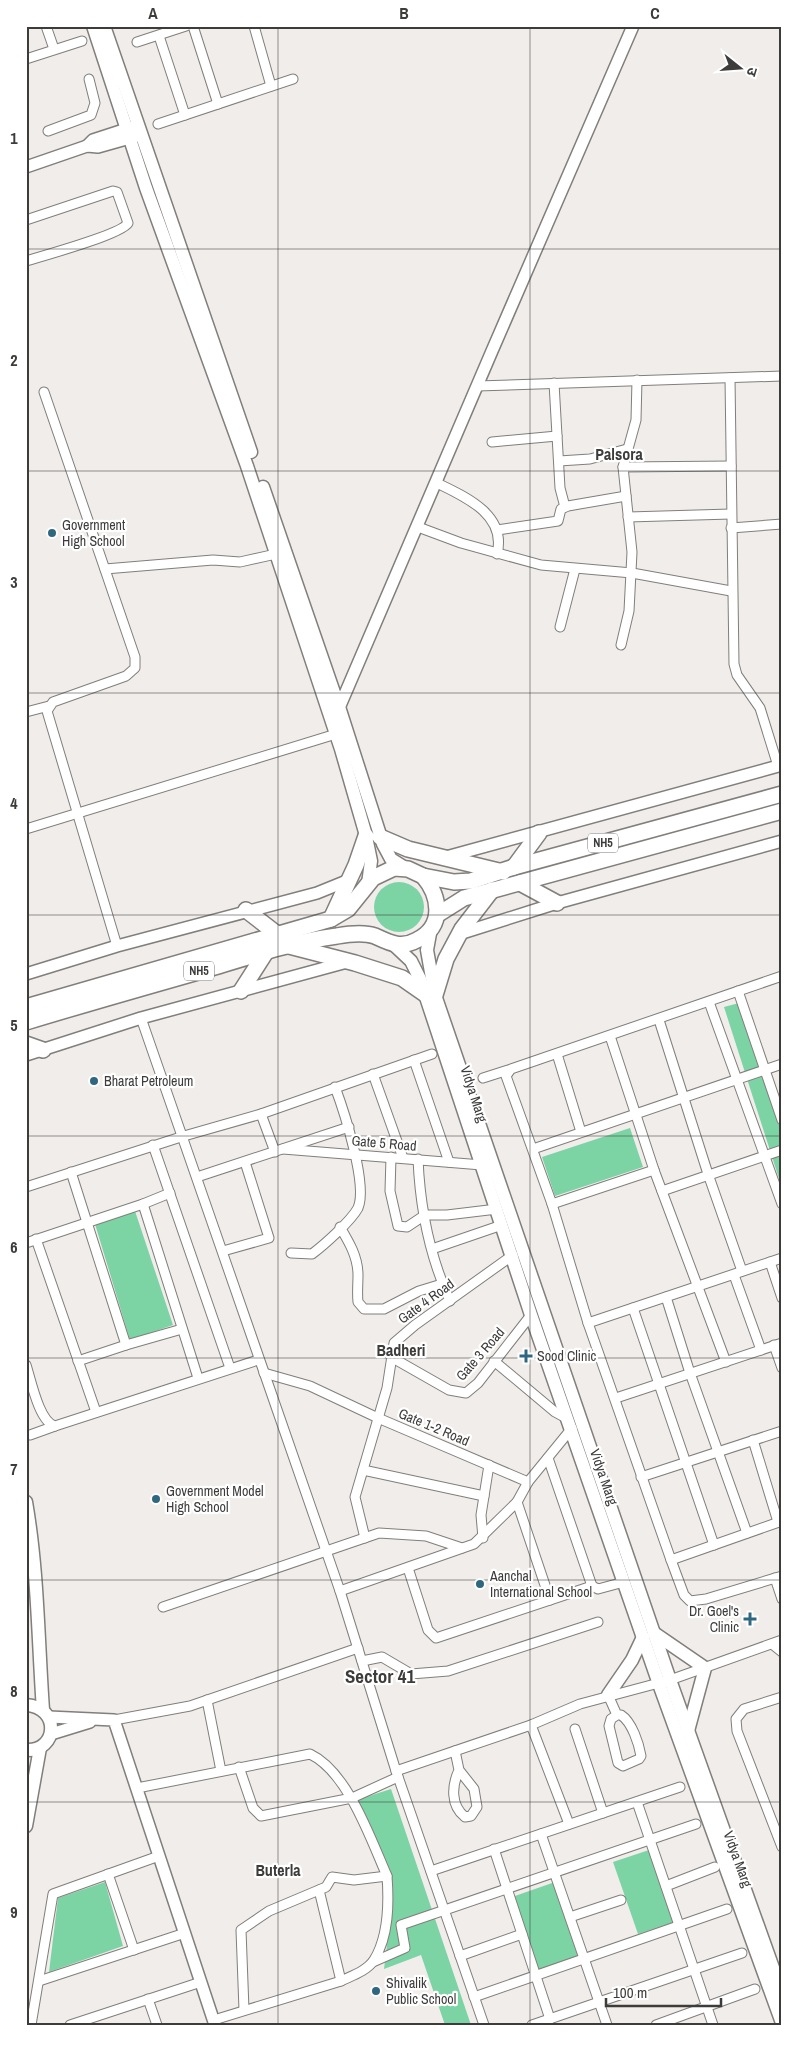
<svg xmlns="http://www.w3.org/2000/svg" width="808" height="2051" font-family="'Archivo Narrow','Noto Sans Devanagari',sans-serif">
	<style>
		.green { fill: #7cd4a5 }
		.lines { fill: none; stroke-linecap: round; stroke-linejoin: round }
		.minor-casing { stroke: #817e7b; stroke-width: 11 }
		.tertiary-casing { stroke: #817e7b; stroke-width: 14 }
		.secondary-casing { stroke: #817e7b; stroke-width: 15 }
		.trunk-casing { stroke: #817e7b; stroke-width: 18 }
		.minor { stroke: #fff; stroke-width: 9 }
		.tertiary { stroke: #fff; stroke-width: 11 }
		.secondary { stroke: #fff; stroke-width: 12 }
		.trunk { stroke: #fff; stroke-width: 15 }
		.grid { fill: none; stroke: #3d3c3b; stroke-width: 1; stroke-opacity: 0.55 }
		.poi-dot { fill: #2f6781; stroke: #fff; stroke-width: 2 }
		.labels { text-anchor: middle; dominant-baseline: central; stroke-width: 4.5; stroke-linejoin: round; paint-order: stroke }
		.shield { fill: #fff; stroke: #777676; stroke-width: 1 }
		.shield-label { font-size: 12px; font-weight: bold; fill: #3d3c3b }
		.poi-label { font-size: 14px; fill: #3d3c3b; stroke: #fff; text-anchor: start }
		.street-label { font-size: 14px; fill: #3d3c3b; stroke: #fff }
		.quarter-label { font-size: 16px; font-weight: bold; fill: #3d3c3b; stroke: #fff }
		.district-label { font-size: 19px; font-weight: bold; fill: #3d3c3b; stroke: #fff }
		.neatline { fill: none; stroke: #3d3c3b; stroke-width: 2 }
		.grid-label { font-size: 16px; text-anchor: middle; font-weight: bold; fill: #3d3c3b }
	</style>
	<rect width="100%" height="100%" fill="#f1edea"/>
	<g class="green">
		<circle cx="399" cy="907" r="25"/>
		<path d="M739,1003L782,1129V1188L724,1007Z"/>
		<path d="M630,1128L643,1167L555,1196L542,1157Z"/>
		<path d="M135,1211L173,1325L130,1340L95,1224Z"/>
		<path d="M391,1789L471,2025H445L421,1955L384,1969L393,1897L350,1802Z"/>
		<path d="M649,1850L674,1922L638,1934L613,1862Z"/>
		<path d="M105,1882L123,1946L49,1972L58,1898Z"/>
		<path d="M555,1882L580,1955L536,1970L512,1897Z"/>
	</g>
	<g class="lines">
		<defs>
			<g id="minor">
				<path d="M46,26L54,49"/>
				<path d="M193,26L218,104"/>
				<path d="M254,26L271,86"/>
				<path d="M159,36L185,115"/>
				<path d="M137,42L186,26"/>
				<path d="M26,59L82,41"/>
				<path d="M158,124L293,79"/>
				<path d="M48,131L91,115L95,103L89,79"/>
				<path d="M26,220L113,191L117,192L128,223C122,234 43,256 26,261"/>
				<path d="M730,378L734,664L737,675L760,708L778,766"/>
				<path d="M554,383L560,488L565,507"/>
				<path d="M477,386L782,376"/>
				<path d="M44,392L135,657V668L126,676L53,702L47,711L117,946"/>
				<path d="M492,442L557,436"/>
				<path d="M559,461L590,459L627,449"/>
				<path d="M623,467L731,466"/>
				<path d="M437,483C466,497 507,515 497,554"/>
				<path d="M628,517L731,514"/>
				<path d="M418,527L461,543L541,565L632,573L731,591"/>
				<path d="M731,528L782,524"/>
				<path d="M497,530L558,521L561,509L568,506L626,496"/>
				<path d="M105,569L213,560L240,562L276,554"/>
				<path d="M560,627L575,569"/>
				<path d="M621,645L629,611L632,552L623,467L636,420L637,380"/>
				<path d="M26,712L49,706"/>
				<path d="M26,829L336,734"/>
				<path d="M738,991L782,1120"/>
				<path d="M709,1002L782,1204"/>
				<path d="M141,1018L340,1591L396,1771L484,2025"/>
				<path d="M659,1020L708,1174L742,1271"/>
				<path d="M610,1036L654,1170L726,1362"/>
				<path d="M557,1054L581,1132"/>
				<path d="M414,1060L449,1162"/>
				<path d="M373,1074L403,1158"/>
				<path d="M483,1078L508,1070"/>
				<path d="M261,1114L275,1152"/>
				<path d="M153,1145L230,1368"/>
				<path d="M283,1149L482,1165"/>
				<path d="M533,1149L782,1064"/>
				<path d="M391,1157L390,1191L398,1226L407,1227L425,1215H447L497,1209"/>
				<path d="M418,1159C420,1207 430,1257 450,1301"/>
				<path d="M71,1172L126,1345L78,1361"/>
				<path d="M197,1177L349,1127"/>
				<path d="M26,1187L184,1136L261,1114L432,1054"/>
				<path d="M662,1191L782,1150"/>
				<path d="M143,1204L170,1193"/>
				<path d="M552,1204L654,1170"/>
				<path d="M340,1227C349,1242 358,1257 358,1275C358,1284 357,1293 358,1302L364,1309H384L419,1291L442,1284"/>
				<path d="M36,1239L96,1412"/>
				<path d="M26,1243L143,1204L198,1378"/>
				<path d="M432,1249L502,1225"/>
				<path d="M223,1251L269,1238L245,1162"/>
				<path d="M291,1253L312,1254C324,1245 351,1221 358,1208C368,1185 344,1111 335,1087"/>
				<path d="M770,1262L782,1298"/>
				<path d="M734,1275L761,1350"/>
				<path d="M666,1297L690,1373L747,1533"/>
				<path d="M633,1308L714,1545"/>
				<path d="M588,1323L782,1258"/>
				<path d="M126,1345L182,1329"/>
				<path d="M774,1345L782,1368"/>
				<path d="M391,1357L449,1390L466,1393L478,1383L531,1315"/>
				<path d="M494,1361L555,1412L568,1419"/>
				<path d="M26,1365C31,1380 39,1422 55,1426L258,1360"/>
				<path d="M264,1373L310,1386L378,1418L528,1482L572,1428"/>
				<path d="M616,1398L782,1343"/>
				<path d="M30,1435L55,1426"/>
				<path d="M753,1440L778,1522"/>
				<path d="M548,1458L592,1586"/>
				<path d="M363,1470L484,1496"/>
				<path d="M641,1477L782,1431"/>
				<path d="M517,1502L550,1600"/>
				<path d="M782,1521L671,1560L684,1595L690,1601L706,1599L782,1576"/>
				<path d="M365,1538L355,1497L387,1388L394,1343L415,1325L513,1255"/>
				<path d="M483,1538L481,1515L489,1465"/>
				<path d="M671,1560L588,1323L552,1204L506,1076L511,1069L782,976"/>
				<path d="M408,1568L428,1630L436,1638L592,1586L598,1589L624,1582"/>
				<path d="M775,1578L782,1599"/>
				<path d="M340,1591L474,1544L517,1502L528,1482"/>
				<path d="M163,1607L379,1533L426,1536L462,1548"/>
				<path d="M772,1644L782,1652"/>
				<path d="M362,1661L382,1657L411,1674L448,1671L598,1622"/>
				<path d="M608,1695L617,1715H621C632,1722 639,1744 641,1756L639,1759L623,1766L618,1763L609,1726L611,1719L617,1715"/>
				<path d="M782,1697L744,1709L736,1719L737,1731L782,1847"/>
				<path d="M207,1700L221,1771"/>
				<path d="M114,1720L190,1706L358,1648"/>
				<path d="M531,1725L569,1824"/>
				<path d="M575,1729L603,1813"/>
				<path d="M455,1751L459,1770L474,1789L477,1807L471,1816L465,1817C450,1805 452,1785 459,1770"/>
				<path d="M239,1767L253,1808L261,1816L352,1798L398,1777"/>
				<path d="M396,1771L531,1725L580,1704L670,1680L782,1640"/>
				<path d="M137,1788L310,1754C348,1772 371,1840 387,1876L354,1880L332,1877L326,1887L269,1911L241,1930L244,2010"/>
				<path d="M637,1802L713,2025"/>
				<path d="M541,1834L607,2025"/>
				<path d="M494,1849L550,2019"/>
				<path d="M431,1871L680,1787"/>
				<path d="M108,1874L134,1950"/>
				<path d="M666,1886L715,1867"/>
				<path d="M319,1890L341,1981"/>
				<path d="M570,1917L621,1900"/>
				<path d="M460,1956L522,1934"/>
				<path d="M373,1962L405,1948L401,1925L696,1824"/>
				<path d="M39,1981L185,1933"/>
				<path d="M474,1997L727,1909"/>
				<path d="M148,1999L157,2025"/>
				<path d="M214,2020L341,1981C351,1976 367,1971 374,1960C389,1936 389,1903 387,1876"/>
				<path d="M31,2025L53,1894L159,1856"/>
				<path d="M70,2025L201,1982"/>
				<path d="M532,2025L742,1953"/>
				<path d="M656,2025L755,1989"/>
			</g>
			<g id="tertiary">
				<path d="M87,146L93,140L136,126"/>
				<path d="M26,167L87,146L98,147L137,136"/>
				<path d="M336,709L339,708C437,480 533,253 633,26"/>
				<path d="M446,857L782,765"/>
				<path d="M459,934L557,903L782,841"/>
				<path d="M26,974L117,946L317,893L349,880"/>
				<path d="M26,1055L141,1018L347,962"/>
				<path d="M49,1717L114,1720L215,2025"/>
				<path d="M51,1734L90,1722"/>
			</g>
			<g id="secondary">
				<path d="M93,26L146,188L247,466L341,749L365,832L371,861L368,884"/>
				<path d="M104,26L251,452"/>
				<path d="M263,487L340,710L383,844L391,859L407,869"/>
				<path d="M431,928L427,950L435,995L670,1680L782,1993"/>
				<path d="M394,945L411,961L420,979L531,1315L659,1684L782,2023"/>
				<path d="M26,1502C38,1571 38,1640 43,1710"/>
				<path d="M654,1633L705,1668L688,1731"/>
				<path d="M608,1695L632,1660L643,1637"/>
				<path d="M26,1705C61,1707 58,1752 26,1750"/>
				<path d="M26,1826L40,1748"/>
			</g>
			<g id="trunk">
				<path d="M380,837L408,849L503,872"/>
				<path d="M514,867L539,833"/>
				<path d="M520,883L557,903"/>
				<path d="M246,910L277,934"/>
				<path d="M437,915L464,898L782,811"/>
				<path d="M331,919L356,865L366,836"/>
				<path d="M289,946L355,963L402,978L425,994"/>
				<path d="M241,991L266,952"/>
				<path d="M435,995L446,959L462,929L492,890"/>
				<path d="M26,1007L331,919L348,909L373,878L394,868L408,869L423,876L454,882L471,881L514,867L782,794"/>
				<path d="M26,1022C85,1004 145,987 205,970C248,957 292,942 337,936C348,934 364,932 375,936C390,943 401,949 417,940C445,926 440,896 423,876"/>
				<path d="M26,1044L43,1050"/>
			</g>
		</defs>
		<use href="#minor" class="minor-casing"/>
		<use href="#tertiary" class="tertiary-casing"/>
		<use href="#secondary" class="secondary-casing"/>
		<use href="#trunk" class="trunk-casing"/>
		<use href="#minor" class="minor"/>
		<use href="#tertiary" class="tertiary"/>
		<use href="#secondary" class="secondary"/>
		<use href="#trunk" class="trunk"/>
	</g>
	<path class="grid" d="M278,26V2025M530,26V2025M26,249H782M26,471H782M26,693H782M26,915H782M26,1136H782M26,1358H782M26,1580H782M26,1802H782"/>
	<g class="poi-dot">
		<circle cx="52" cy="533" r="5"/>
		<circle cx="94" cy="1081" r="5"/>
		<path d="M523.5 1348.5h5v5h5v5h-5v5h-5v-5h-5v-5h5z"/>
		<circle cx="156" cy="1499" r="5"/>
		<circle cx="480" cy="1584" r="5"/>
		<path d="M747.5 1611.5h5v5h5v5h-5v5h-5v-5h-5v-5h5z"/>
		<circle cx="376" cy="1991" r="5"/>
	</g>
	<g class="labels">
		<g class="shield">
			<rect x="588" y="833.5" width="30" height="19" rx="4"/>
			<rect x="184" y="961.5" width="30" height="19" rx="4"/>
		</g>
		<g class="shield-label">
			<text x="603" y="843">NH5</text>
			<text x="199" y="971">NH5</text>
		</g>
		<g class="poi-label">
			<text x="62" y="525">Government<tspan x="62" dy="16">High School</tspan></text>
			<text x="104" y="1081">Bharat Petroleum</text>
			<text x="537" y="1356">Sood Clinic</text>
			<text x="166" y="1491">Government Model<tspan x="166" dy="16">High School</tspan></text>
			<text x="490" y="1576">Aanchal<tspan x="490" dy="16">International School</tspan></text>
			<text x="739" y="1611" text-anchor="end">Dr. Goel's<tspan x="739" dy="16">Clinic</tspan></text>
			<text x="386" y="1983">Shivalik<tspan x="386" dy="16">Public School</tspan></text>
		</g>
		<g class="street-label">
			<text transform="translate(474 1094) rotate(72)">Vidya Marg</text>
			<text transform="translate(384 1143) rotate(5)">Gate 5 Road</text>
			<text transform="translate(426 1301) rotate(-36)">Gate 4 Road</text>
			<text transform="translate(480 1354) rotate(-49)">Gate 3 Road</text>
			<text transform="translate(434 1427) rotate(23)">Gate 1-2 Road</text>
			<text transform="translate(604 1477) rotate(71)">Vidya Marg</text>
			<text transform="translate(738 1859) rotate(70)">Vidya Marg</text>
		</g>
		<g class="quarter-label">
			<text x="619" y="454">Palsora</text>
			<text x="401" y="1350">Badheri</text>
			<text x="278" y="1870">Buterla</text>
		</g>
		<g class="district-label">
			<text x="380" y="1676">Sector 41</text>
		</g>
	</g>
	<rect width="808" height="2051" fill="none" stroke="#ffffff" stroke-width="55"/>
	<g transform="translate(740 68) rotate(107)" stroke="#ffffff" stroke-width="4" paint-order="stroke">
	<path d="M0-4L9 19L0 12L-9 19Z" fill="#3d3c3b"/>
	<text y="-8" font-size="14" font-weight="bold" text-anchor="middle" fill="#3d3c3b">उ</text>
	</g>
	<path d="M606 1998v8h115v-8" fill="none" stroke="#3d3c3b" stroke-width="2.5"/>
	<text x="613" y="1998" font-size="15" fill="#3d3c3b" stroke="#ffffff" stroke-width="4" paint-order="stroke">100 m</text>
	<rect x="28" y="28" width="752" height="1996" class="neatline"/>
	<g class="grid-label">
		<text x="153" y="19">A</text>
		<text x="404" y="19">B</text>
		<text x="655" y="19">C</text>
		<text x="14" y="144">1</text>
		<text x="14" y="366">2</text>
		<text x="14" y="588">3</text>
		<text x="14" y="809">4</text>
		<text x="14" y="1031">5</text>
		<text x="14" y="1253">6</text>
		<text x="14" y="1475">7</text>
		<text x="14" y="1697">8</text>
		<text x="14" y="1918">9</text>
	</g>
</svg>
